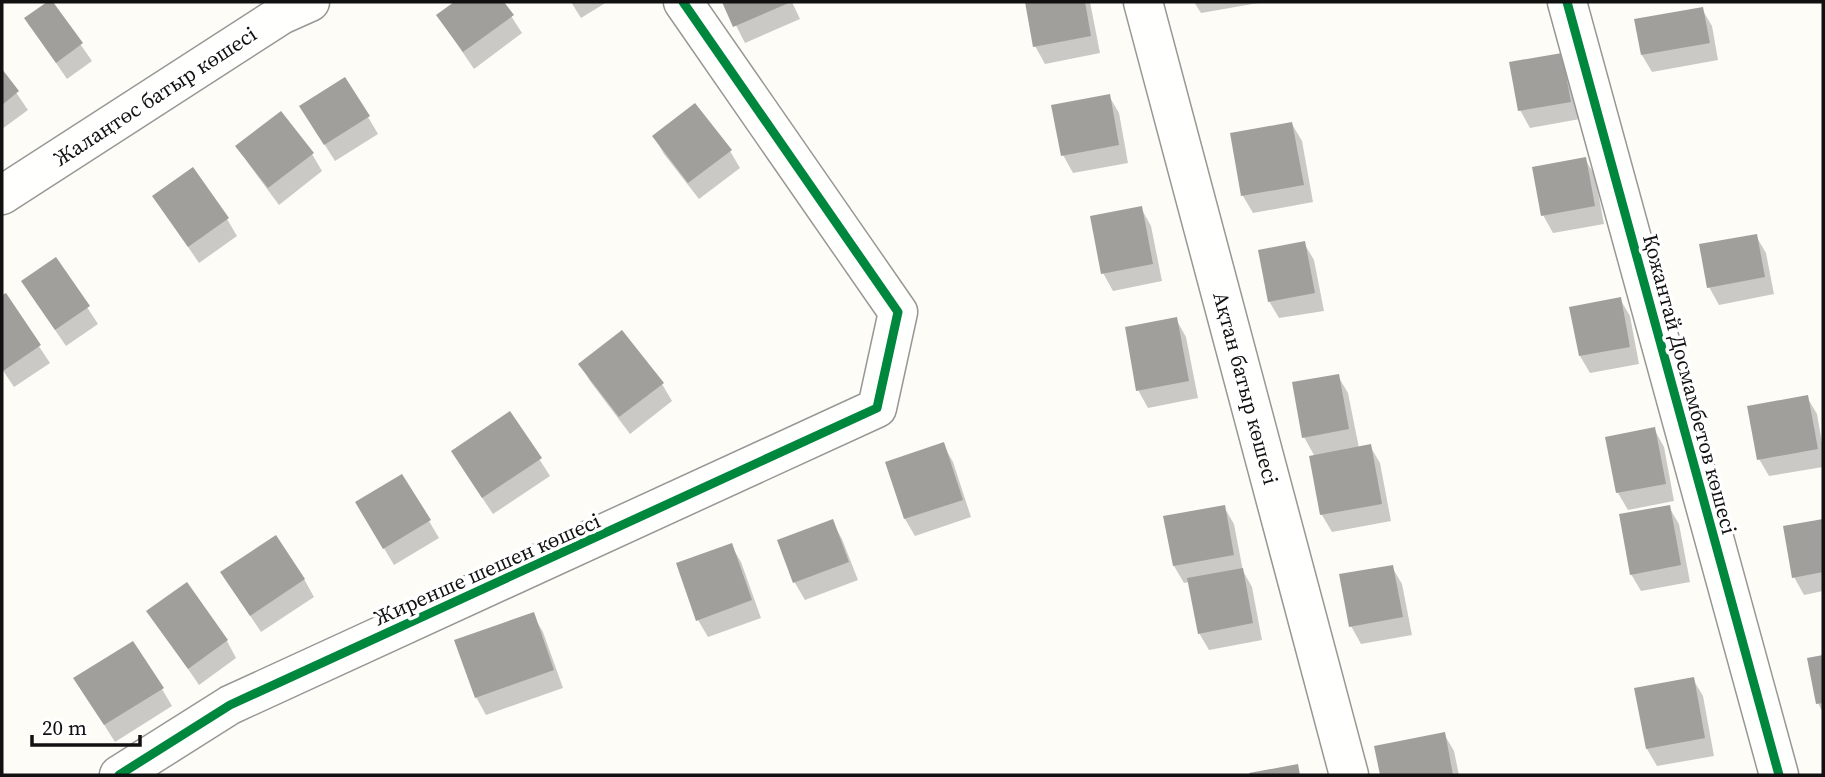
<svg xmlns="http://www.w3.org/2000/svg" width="1825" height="777" font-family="'Source Serif 4',serif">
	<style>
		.shadow { fill: #0003 }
		.building { fill: #a19f9c }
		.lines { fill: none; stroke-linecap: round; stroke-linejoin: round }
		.minor-casing { stroke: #979795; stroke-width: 41 }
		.minor { stroke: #fffffe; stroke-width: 38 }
		.cycleway-casing { stroke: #fff; stroke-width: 13 }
		.cycleway { stroke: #00873e; stroke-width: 9 }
		.labels { text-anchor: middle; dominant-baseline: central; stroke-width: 7; stroke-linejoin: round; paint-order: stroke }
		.street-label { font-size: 21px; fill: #111; stroke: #fff }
	</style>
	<rect width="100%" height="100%" fill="#fdfcf7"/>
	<g class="shadow">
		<path d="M51,2L92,61L67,79L26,19Z"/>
		<path d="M457,2H502L522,33L474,69L438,16Z"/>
		<path d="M571,2H607L581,18Z"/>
		<path d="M724,2H792L800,19L745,43Z"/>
		<path d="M1027,2H1090L1100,53L1045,64L1035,46Z"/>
		<path d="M1194,2H1264L1201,13Z"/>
		<path d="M1702,9L1712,26L1718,60L1652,72L1642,55L1636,21Z"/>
		<path d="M1561,55L1571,72L1580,119L1530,128L1520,110Z"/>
		<path d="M2,72L28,110L2,129Z"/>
		<path d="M1109,96L1119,113L1128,163L1073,173L1063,155Z"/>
		<path d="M368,117L378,134L335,161L311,123Z"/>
		<path d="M1292,124L1302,141L1313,202L1253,213L1243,196L1232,135Z"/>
		<path d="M654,137L730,151L740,168L699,199L664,154Z"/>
		<path d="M238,146L312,154L322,171L279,205L248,163Z"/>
		<path d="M1585,159L1595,176L1604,224L1553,233L1543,215Z"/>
		<path d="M154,197L227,219L237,236L199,263Z"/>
		<path d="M1141,208L1151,226L1162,281L1113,291L1103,273Z"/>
		<path d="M1756,236L1766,253L1774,294L1719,305L1709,287Z"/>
		<path d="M1304,243L1314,260L1324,311L1279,318L1269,301Z"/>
		<path d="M56,260L98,324L66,346L34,299Z"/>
		<path d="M5,295L50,363L14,387L2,369V297Z"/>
		<path d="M1620,299L1630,316L1639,364L1590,373L1580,356Z"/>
		<path d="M1176,319L1186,337L1198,398L1148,408L1138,390Z"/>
		<path d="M580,364L662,384L672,401L630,434L590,381Z"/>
		<path d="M1338,376L1348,393L1359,448L1370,446L1380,463L1391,521L1332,532L1322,515L1311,457H1315L1304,437Z"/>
		<path d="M1807,397L1817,414L1823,449V467L1769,476L1759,459Z"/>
		<path d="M510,413L550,476L493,514L463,469Z"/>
		<path d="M1654,429L1664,447L1674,501L1628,510L1618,493Z"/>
		<path d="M943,444L953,462L971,517L915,536L905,519L887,463Z"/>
		<path d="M357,503L429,521L439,538L394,565Z"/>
		<path d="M1224,507L1234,524L1243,571L1252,587L1262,640L1209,650L1199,633L1190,582L1184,583L1174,566L1165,518Z"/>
		<path d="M1669,507L1679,524L1690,582L1641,591L1631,574Z"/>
		<path d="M832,521L842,539L858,580L805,600L795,583L779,541Z"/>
		<path d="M1823,521V591L1804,595L1794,577L1785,528Z"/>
		<path d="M731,545L741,562L761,618L708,637L698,620Z"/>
		<path d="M1392,567L1402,584L1412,635L1361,644L1351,626Z"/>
		<path d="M304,579L314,597L261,632L233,590Z"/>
		<path d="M149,612L227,641L236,658L199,685Z"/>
		<path d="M533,615L543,632L563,688L486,715L476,697Z"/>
		<path d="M1823,657V713L1818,703L1809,660Z"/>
		<path d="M1693,679L1703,696L1714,756L1657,766L1647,749L1636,690Z"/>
		<path d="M162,689L172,706L115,742L86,696Z"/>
		<path d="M1444,734L1454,751L1459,775H1381L1376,747Z"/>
	</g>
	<g class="building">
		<path d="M47,2H53L83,43L56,63L24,18Z"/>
		<path d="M454,2H504L514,15L463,52L436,15Z"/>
		<path d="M722,2H791L733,27Z"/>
		<path d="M1025,2H1085L1091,36L1033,47Z"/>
		<path d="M1703,7L1710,43L1641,55L1634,19Z"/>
		<path d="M1562,53L1571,102L1518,111L1509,62Z"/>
		<path d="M2,69L19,91L2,105Z"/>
		<path d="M345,77L370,116L324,145L299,106Z"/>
		<path d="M1110,94L1119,145L1061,156L1051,105Z"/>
		<path d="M695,103L732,150L688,183L652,136Z"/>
		<path d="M281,111L314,153L268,188L235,146Z"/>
		<path d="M1292,122L1304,185L1241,196L1230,133Z"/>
		<path d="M1586,157L1595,206L1541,216L1532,167Z"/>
		<path d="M193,167L229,218L188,247L152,196Z"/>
		<path d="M1142,206L1153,264L1101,274L1090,216Z"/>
		<path d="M1757,234L1765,277L1707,288L1699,244Z"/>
		<path d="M1305,241L1315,293L1268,302L1258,250Z"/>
		<path d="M56,257L90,306L55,330L21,281Z"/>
		<path d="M6,293L41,345L3,371L2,295Z"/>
		<path d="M1621,297L1630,347L1579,356L1569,307Z"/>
		<path d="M1177,317L1189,381L1136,391L1125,327Z"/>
		<path d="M622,330L664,383L619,417L578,364Z"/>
		<path d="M1339,374L1349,429L1302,438L1292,382Z"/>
		<path d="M1808,395L1818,449L1757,460L1747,406Z"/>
		<path d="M510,411L542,458L482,498L451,451Z"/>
		<path d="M1655,427L1666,484L1616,493L1605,437Z"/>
		<path d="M944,442L963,500L904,519L885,462Z"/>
		<path d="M1371,444L1382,504L1320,515L1309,456Z"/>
		<path d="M402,474L431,520L383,549L355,502Z"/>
		<path d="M1225,505L1234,555L1173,566L1163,516Z"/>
		<path d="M1670,505L1681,565L1630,575L1619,514Z"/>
		<path d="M833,519L849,562L793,583L777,540Z"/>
		<path d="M1823,519V572L1792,578L1783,526Z"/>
		<path d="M276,535L305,579L250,616L220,572Z"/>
		<path d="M732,543L752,600L696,621L676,563Z"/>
		<path d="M1393,565L1403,617L1349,627L1339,574Z"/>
		<path d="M1243,568L1253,623L1198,634L1187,578Z"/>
		<path d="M187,582L228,640L188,669L146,611Z"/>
		<path d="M534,612L554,670L475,698L454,640Z"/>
		<path d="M133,641L164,688L104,725L73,678Z"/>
		<path d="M1823,655V703L1816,704L1807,658Z"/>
		<path d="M1694,677L1705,738L1646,749L1634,688Z"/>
		<path d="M1445,732L1453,775H1380L1374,746Z"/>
		<path d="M1298,764L1300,775H1250L1249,773Z"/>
	</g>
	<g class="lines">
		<defs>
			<g id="minor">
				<path d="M1143,2L1349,775"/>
				<path d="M1567,2L1779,775"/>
				<path d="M2,195L281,15L310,2"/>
				<path d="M119,775L230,705L877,408L898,312L683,2"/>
			</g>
		</defs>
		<use href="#minor" class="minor-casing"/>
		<use href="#minor" class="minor"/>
		<defs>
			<g id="cycleway">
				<path d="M1567,2L1779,775"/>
				<path d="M119,775L230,705L877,408L898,312L683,2"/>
			</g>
		</defs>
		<use href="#cycleway" class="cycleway-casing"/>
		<use href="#cycleway" class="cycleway"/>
	</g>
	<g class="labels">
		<g class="street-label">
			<text transform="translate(155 96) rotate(-33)">Жалаңтөс батыр көшесі</text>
			<text transform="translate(1690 384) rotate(75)">Қожантай Досмамбетов көшесі</text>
			<text transform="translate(1246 388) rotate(75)">Ақтан батыр көшесі</text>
			<text transform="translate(487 569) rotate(-24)">Жиренше шешен көшесі</text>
		</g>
	</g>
	<rect width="1825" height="777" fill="none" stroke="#111111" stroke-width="7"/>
	<path d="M32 735v10h108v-10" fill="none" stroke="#111111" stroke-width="3.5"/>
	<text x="42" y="735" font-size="21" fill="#111111" stroke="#ffffff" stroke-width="5" paint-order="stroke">20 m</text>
</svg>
